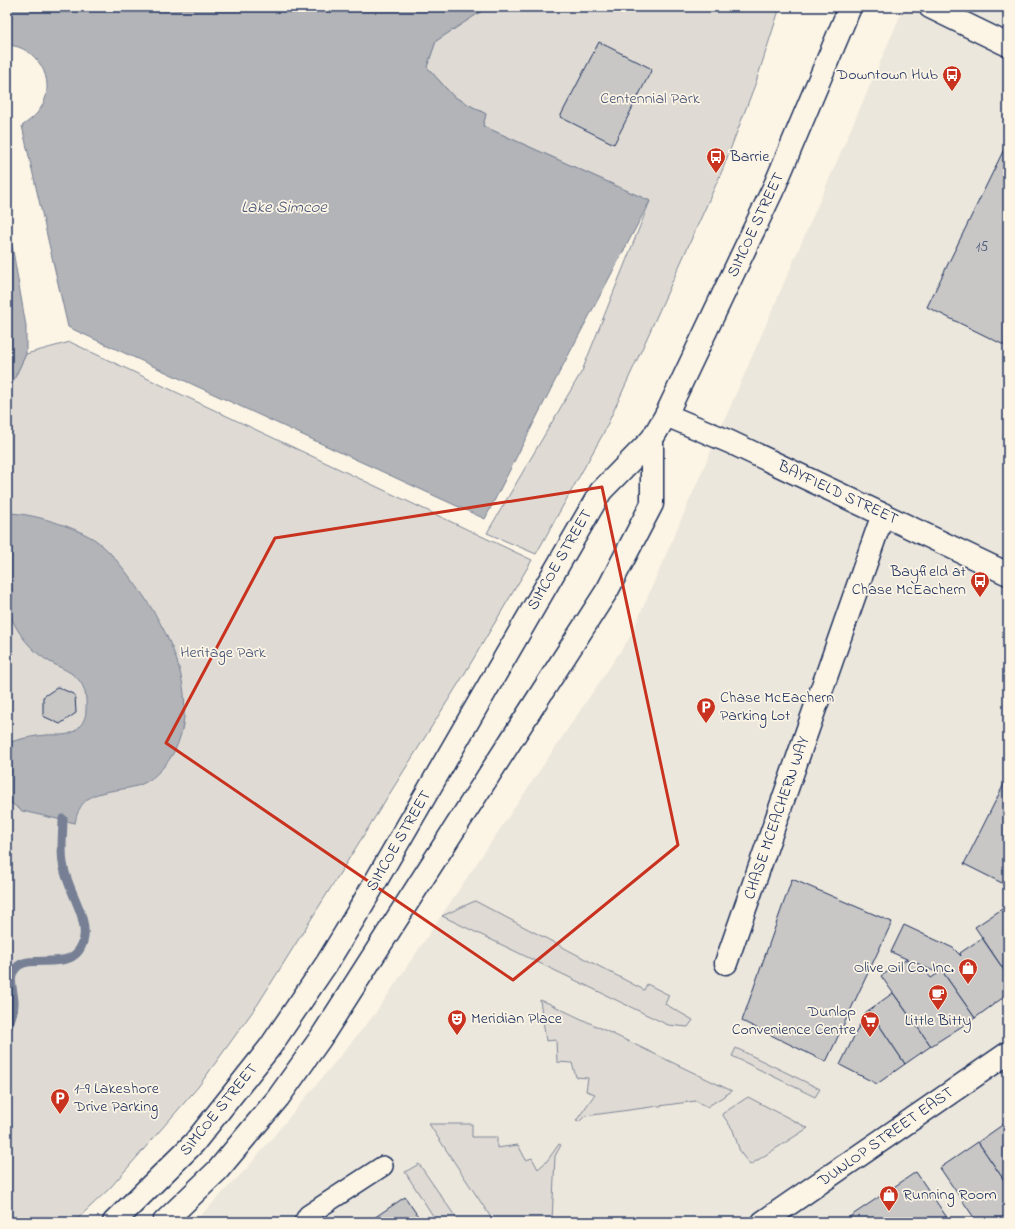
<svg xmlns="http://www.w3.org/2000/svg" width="1015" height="1229" font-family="'Indie Flower',sans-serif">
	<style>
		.built { fill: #ece7dc }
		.green { fill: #dfdbd4; stroke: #7d8599 }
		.water { fill: #b2b4b8; stroke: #767f94 }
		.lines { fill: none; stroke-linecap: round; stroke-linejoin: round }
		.stream { stroke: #767f94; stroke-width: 9 }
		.building { fill: #c8c7c6; stroke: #1b2f5e }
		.service-casing { stroke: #1b2f5e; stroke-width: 22 }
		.minor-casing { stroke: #1b2f5e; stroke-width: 25 }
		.secondary-casing { stroke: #1b2f5e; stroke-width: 25 }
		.service { stroke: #fcf5e5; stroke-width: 19 }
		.minor { stroke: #fcf5e5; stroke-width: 22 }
		.secondary { stroke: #fcf5e5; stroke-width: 22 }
		.marked { fill: none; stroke: #c8321e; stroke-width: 3; stroke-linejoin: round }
		.labels { text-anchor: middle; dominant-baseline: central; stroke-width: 3.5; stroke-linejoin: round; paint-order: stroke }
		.number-label { font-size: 14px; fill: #465578 }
		.poi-label { font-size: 16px; fill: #1b2f5e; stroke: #fcf5e5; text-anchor: start }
		.park-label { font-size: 16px; fill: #425176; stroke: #fcf5e5 }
		.street-label { font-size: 16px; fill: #1b2f5e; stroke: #fcf5e5 }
		.water-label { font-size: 17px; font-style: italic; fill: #485779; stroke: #fcf5e5 }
	</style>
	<rect width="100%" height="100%" fill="#fcf5e5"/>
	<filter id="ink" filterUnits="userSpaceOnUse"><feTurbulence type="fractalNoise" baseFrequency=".025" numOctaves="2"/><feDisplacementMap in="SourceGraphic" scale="8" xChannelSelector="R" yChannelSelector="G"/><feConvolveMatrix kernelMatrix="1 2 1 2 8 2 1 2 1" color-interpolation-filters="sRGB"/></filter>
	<g filter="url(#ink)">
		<path class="built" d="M904,7H1008V1222H194L248,1167L374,1015L630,637Z"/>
		<g class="green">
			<path d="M476,7H780L756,82L722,171L642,349L603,434L536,554L487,533L582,371L650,201L483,126L486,114L453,96L427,67L436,41L481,11Z"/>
			<path d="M70,342L532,560L462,678L258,1004L198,1087L110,1188L74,1222H7V394L26,354Z"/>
			<path d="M475,901L644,990L647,984L669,995L665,1004L693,1020L688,1027L668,1025L442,916Z"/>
			<path d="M540,1000L548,1003L732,1091L707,1107L696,1101L585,1116L579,1122L576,1121L595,1094L586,1091L588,1078L576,1077L572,1063L557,1062L556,1040L546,1041Z"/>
			<path d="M736,1048L820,1089L815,1097L732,1056Z"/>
			<path d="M748,1097L808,1128L750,1165L740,1152L733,1130L722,1114Z"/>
			<path d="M429,1124H472V1137H497V1148L518,1145L526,1160L532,1158L538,1169L547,1161L559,1144L561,1145L555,1156L552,1221L494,1222Z"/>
			<path d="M419,1164L459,1222H437L405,1172Z"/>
		</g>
		<g class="water">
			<path d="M7,7H476L482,11L436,41L427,67L453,96L486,114L483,126L650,201L559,373L485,519L68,327L22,126C30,120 37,115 42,106C57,80 37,46 7,45Z"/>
			<path d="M7,216L26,326V354L7,394Z"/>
			<path d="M7,513C32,513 72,526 94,539C109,549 122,567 133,581C167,627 202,692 175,750C169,762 155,779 142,784C116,795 81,784 75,823L22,811L7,800V743C20,739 32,736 46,735C55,734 64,737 73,732C81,727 86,719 86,710C89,667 59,674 35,651C23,640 16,628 9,614C11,600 16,585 7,573Z"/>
		</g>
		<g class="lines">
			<path class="stream" d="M7,1029C10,1021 14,1012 14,1003C14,990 6,976 18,966C35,953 78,975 84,937C87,915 68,890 64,868C60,853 63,835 63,819"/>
		</g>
		<g class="building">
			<path d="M599,42L652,69L614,144L560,117Z"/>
			<path d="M1008,141V347L927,307Z"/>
			<path d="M58,687L75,695L76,713L60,724L43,716V697Z"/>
			<path d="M1007,778L1008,779V886L964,864Z"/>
			<path d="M792,879L892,922L826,1062L742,1021Z"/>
			<path d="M1008,905V917L1002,909Z"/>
			<path d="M1002,909L1008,917V976L975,927Z"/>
			<path d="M904,925L953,948L961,956L960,953L982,938L1008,976V994L975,1018L942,971L938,973L891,952Z"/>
			<path d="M907,959L921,965L931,978L942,971L975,1018L931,1046L881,976Z"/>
			<path d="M893,993L931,1046L905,1064L869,1010Z"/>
			<path d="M869,1010L905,1064L877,1084L840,1065L866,1012Z"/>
			<path d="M1008,1121V1186L978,1142Z"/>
			<path d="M978,1142L1008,1186V1222H977L940,1168Z"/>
			<path d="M916,1172L950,1222H842Z"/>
			<path d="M405,1197L422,1222H368Z"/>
		</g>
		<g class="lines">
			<defs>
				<path id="service" d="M304,1222L308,1215L383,1166"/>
				<g id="minor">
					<path d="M930,7L1008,45"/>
					<path d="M726,963L883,514"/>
				</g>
				<g id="secondary">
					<path d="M666,415L730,442L1008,574"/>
					<path d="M114,1222L194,1143L270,1047L327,963L358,912L601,491L652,439L666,415L775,185L850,7"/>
					<path d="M164,1222L218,1170L278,1098L320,1039L608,589L652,504V439"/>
					<path d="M763,1222L1008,1053"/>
				</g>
			</defs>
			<use href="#service" class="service-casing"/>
			<use href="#minor" class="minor-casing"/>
			<use href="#secondary" class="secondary-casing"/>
			<use href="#service" class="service"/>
			<use href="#minor" class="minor"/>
			<use href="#secondary" class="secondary"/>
		</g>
	</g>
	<path class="marked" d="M602,487L678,845L513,980L166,743L275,538Z"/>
	<defs>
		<symbol id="bus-pin" viewBox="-11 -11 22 30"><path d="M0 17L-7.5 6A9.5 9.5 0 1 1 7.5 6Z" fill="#c8321e" stroke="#fcf5e5"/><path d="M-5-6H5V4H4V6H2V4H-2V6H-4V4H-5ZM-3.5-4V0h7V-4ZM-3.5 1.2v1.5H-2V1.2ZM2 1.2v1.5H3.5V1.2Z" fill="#fff"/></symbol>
		<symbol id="parking-pin" viewBox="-11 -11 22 30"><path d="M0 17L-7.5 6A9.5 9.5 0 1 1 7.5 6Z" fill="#c8321e" stroke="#fcf5e5"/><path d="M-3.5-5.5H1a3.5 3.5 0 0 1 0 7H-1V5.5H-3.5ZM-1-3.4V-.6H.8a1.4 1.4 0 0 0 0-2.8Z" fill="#fff"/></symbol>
		<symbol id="shop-pin" viewBox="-11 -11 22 30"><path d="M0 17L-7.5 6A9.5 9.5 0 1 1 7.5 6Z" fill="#c8321e" stroke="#fcf5e5"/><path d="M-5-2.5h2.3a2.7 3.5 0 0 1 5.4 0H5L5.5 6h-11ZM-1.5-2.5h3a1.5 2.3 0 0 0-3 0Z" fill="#fff"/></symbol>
		<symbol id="cafe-pin" viewBox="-11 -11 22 30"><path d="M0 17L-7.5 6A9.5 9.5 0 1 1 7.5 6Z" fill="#c8321e" stroke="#fcf5e5"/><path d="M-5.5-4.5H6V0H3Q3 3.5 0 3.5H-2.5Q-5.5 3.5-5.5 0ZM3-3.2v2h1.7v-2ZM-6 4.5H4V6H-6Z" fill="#fff"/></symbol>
		<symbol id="theatre-pin" viewBox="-11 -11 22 30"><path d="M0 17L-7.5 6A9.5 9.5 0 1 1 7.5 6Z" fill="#c8321e" stroke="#fcf5e5"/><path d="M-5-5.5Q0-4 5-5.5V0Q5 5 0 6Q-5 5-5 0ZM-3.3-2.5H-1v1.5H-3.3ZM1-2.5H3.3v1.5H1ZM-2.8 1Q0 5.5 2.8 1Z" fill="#fff"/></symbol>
		<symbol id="supermarket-pin" viewBox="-11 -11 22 30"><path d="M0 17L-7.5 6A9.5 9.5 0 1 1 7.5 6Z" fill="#c8321e" stroke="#fcf5e5"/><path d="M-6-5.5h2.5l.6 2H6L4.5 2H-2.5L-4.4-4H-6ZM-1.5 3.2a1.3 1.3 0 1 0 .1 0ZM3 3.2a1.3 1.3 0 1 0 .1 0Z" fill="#fff"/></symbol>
	</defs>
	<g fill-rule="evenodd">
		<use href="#bus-pin" x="941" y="64" width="22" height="30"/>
		<use href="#bus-pin" x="705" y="146" width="22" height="30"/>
		<use href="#bus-pin" x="969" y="570" width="22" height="30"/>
		<use href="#parking-pin" x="695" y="696" width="22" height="30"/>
		<use href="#shop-pin" x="957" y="957" width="22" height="30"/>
		<use href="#cafe-pin" x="927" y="983" width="22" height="30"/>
		<use href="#theatre-pin" x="446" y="1008" width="22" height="30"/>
		<use href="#supermarket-pin" x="859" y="1010" width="22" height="30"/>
		<use href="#parking-pin" x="49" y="1087" width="22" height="30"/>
		<use href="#shop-pin" x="878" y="1184" width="22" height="30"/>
	</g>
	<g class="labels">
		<g class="number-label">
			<text x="982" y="247">15</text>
		</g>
		<g class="poi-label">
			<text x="938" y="75" text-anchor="end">Downtown Hub</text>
			<text x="730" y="157">Barrie</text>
			<text x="966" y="572" text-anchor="end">Bayfield at<tspan x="966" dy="18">Chase McEachern</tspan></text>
			<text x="720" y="698">Chase McEachern<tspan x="720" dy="18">Parking Lot</tspan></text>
			<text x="954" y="968" text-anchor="end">Olive Oil Co. Inc.</text>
			<text x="856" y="1012" text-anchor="end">Dunlop<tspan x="856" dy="18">Convenience Centre</tspan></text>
			<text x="471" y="1019">Meridian Place</text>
			<text x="938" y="1021" text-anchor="middle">Little Bitty</text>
			<text x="74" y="1089">1-9 Lakeshore<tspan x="74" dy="18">Drive Parking</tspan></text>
			<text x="903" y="1195">Running Room</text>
		</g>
		<g class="park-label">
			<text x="650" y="99">Centennial Park</text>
			<text x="223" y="653">Heritage Park</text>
		</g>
		<g class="street-label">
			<text transform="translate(756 225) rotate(-65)">SIMCOE STREET</text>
			<text transform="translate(838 493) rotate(25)">BAYFIELD STREET</text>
			<text transform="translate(560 560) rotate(-60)">SIMCOE STREET</text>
			<text transform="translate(777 818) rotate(-71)">CHASE MCEACHERN WAY</text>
			<text transform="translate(399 841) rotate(-60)">SIMCOE STREET</text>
			<text transform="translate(219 1110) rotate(-51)">SIMCOE STREET</text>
			<text transform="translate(886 1137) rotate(-35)">DUNLOP STREET EAST</text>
		</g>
		<g class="water-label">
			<text x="284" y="207">Lake Simcoe</text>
		</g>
	</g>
	<rect width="1015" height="1229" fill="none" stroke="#fcf5e5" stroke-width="24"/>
	<rect x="12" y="12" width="991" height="1205" fill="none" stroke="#1b2f5e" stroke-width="1.5" filter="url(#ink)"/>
</svg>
